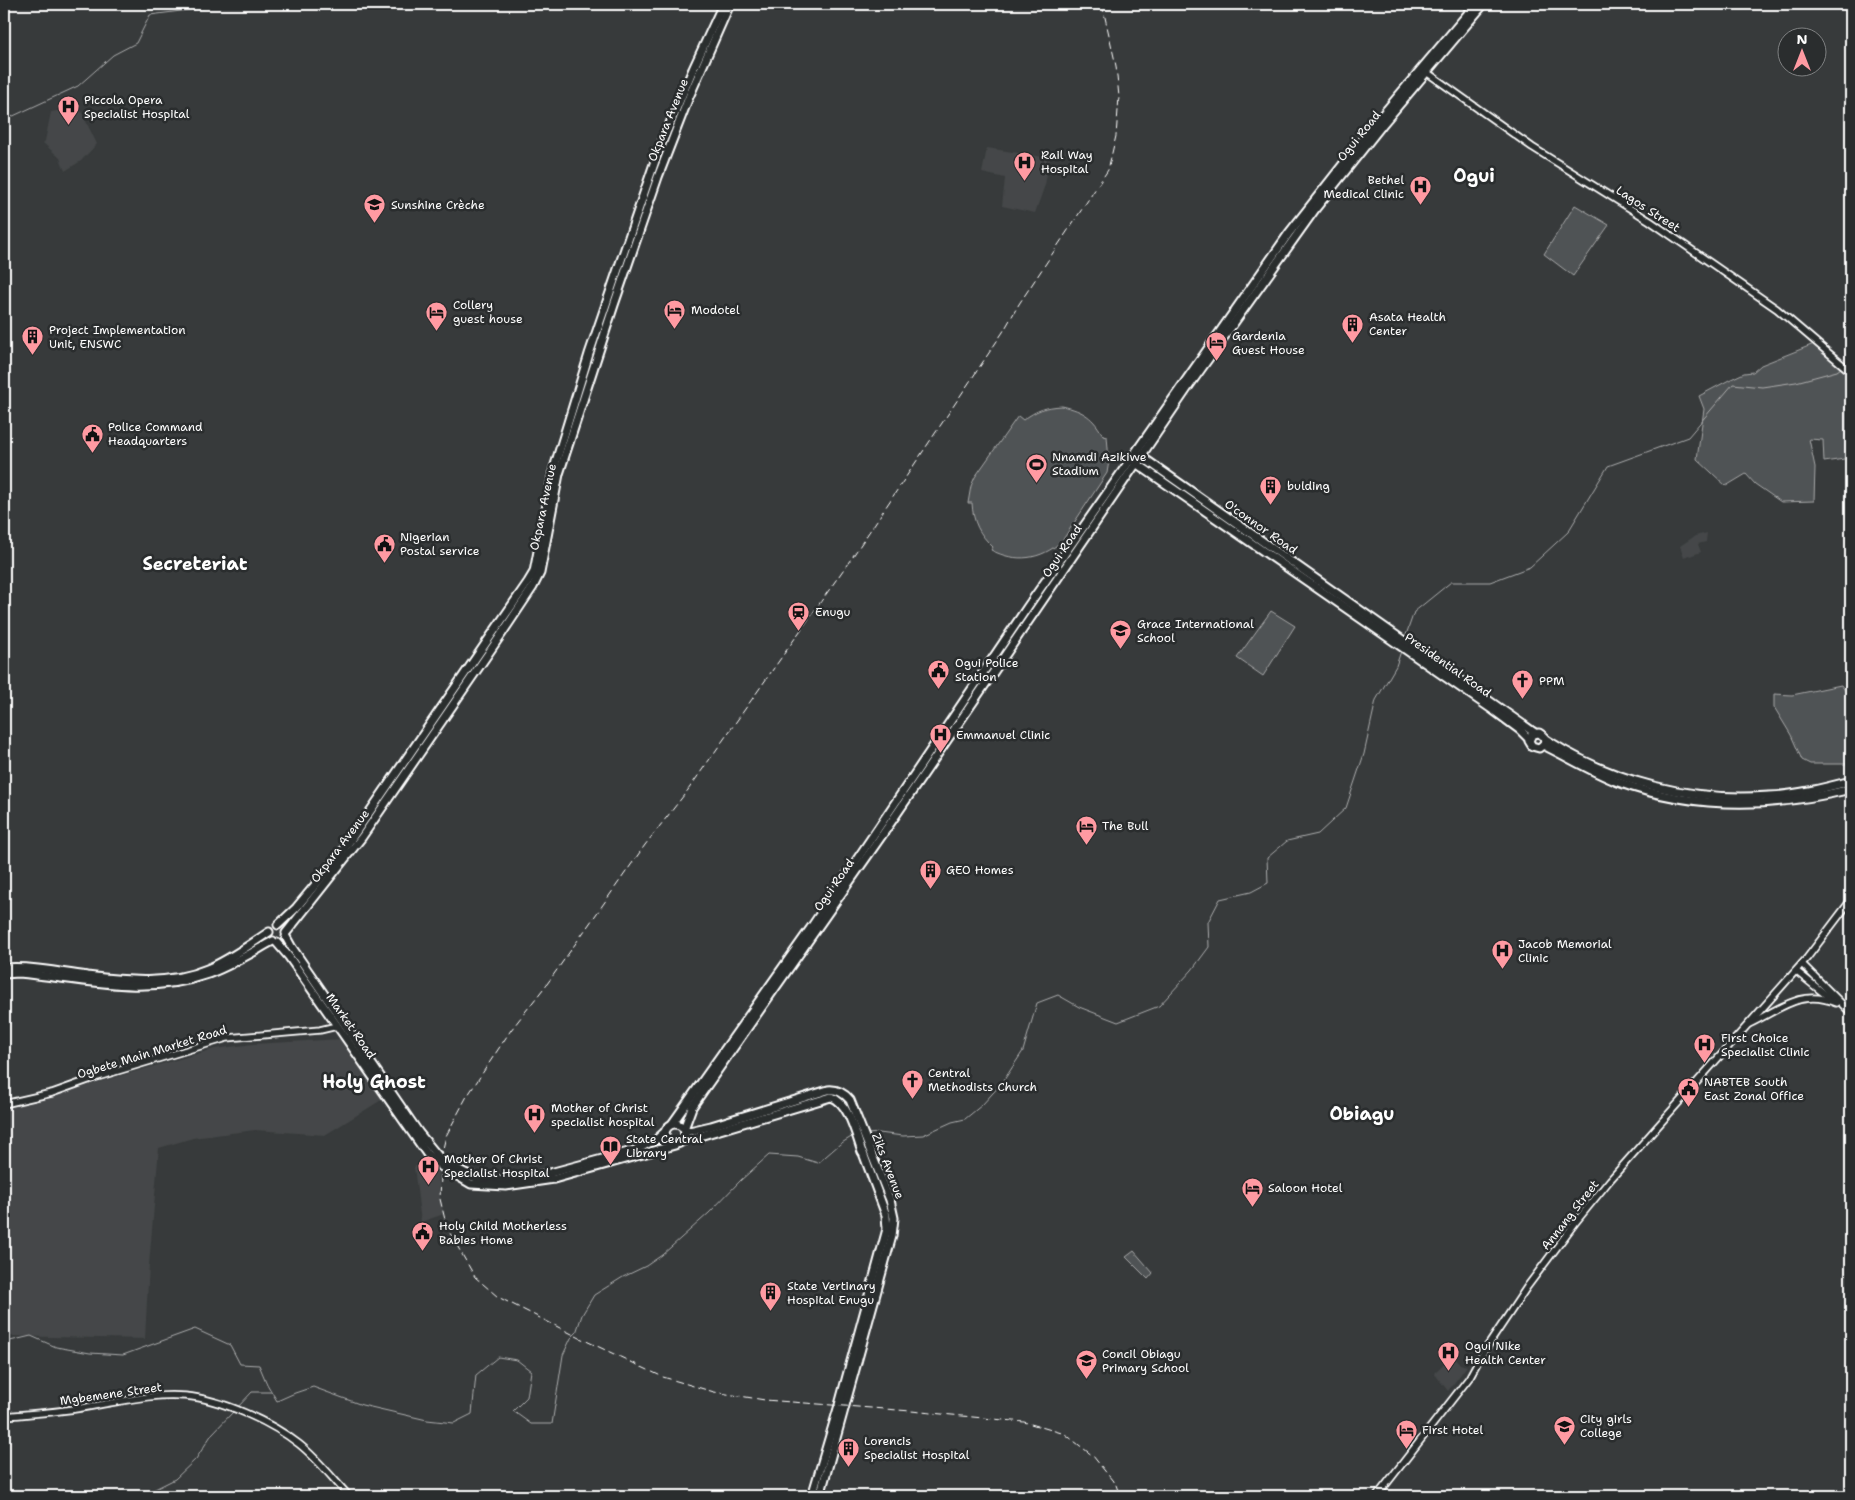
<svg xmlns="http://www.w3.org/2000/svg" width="1855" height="1500" font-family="'Shantell Sans',sans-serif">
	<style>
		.built { fill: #444748 }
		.green { fill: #505354; stroke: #a8a9aa }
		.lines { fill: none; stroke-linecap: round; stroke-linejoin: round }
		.stream { stroke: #adaeaf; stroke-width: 1 }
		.secondary-casing { stroke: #fff; stroke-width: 9 }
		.primary-casing { stroke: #fff; stroke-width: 11 }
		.secondary { stroke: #2a2d2e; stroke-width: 5.5 }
		.primary { stroke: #2a2d2e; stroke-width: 7 }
		.rail { stroke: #fff; stroke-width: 1; stroke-dasharray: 8 4; stroke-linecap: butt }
		.primary-bridge-casing { stroke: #fff; stroke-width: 11; stroke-linecap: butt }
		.primary-bridge { stroke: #2a2d2e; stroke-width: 7 }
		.labels { text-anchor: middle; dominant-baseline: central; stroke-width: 5; stroke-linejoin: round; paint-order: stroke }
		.poi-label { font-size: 12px; fill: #fff; stroke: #2a2d2e; text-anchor: start }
		.street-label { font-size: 12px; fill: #fff; stroke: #2a2d2e }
		.district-label { font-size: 18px; font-weight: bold; fill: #fff; stroke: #2a2d2e }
	</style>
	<rect width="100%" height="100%" fill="#373a3b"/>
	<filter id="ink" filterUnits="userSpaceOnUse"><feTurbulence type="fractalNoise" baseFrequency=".02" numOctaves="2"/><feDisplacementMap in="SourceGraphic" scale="10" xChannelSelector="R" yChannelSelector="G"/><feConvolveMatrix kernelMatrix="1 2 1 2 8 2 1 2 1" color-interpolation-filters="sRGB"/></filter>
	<g filter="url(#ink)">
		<g class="built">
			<path d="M79,107L97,144L81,161L65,171L60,158L43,143L45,141L51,112Z"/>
			<path d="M987,148L1050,158L1045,185L1035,213L1002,206L1005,178L982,173Z"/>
			<path d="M1707,533L1706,542L1698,544L1701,552L1690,556L1689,555L1684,557L1680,546L1695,536Z"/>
			<path d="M342,1039L383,1099L325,1135L255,1130L193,1138L159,1148L149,1265L145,1339L4,1336V1109L214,1049L253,1044Z"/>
			<path d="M429,1159L438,1168L440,1196L444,1214L421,1222L414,1167Z"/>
			<path d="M1453,1355L1460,1364L1467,1366L1448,1391L1434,1373Z"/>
		</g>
		<g class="green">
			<path d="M1575,205L1609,225L1573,276L1544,254Z"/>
			<path d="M1814,344L1851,377V458L1824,462L1823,440L1809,439L1815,467L1814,501L1781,502L1755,484L1746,474L1726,486L1697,459L1704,409L1699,396L1729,380L1744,373L1753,372L1761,365Z"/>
			<path d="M1062,406C1084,411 1093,417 1104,437L1107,436L1109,461L1107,473L1062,541C1041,560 1016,563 991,550L993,547C979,534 973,522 972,503H968L971,486L975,477L1018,416L1023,420C1037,410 1045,407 1062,406Z"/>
			<path d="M1271,611L1295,626L1263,676L1237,658Z"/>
			<path d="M1841,685L1850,697L1851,704V755L1849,764H1810L1802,760L1791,735L1774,707V694L1792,695Z"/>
			<path d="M1134,1251L1153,1273L1148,1279L1126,1257Z"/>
		</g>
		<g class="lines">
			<g class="stream">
				<path d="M4,119L9,118L78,86L113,55L136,43L150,15L204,8L213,4"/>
				<path d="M1846,363L1851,358"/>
				<path d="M1405,638L1414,612L1451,582H1490L1530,567L1568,532L1608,466L1688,437L1733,384L1762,387L1796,382L1837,371L1841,368"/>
				<path d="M867,1134L879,1133L903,1136L923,1135L952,1122L965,1119L982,1105L1002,1083L1023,1051L1037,1003L1058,995L1079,1007L1118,1022L1159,1006L1192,970L1209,947L1208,922L1220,899L1251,892L1268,883L1267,858L1287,841L1318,834L1346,808L1364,754L1376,700L1396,666L1401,651"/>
				<path d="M4,1372L9,1357L10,1341L31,1336L56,1347L90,1353L123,1355L195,1329L230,1345L240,1364L259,1365L267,1384L277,1401L295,1393L313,1387L362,1405L427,1420L454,1423L472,1414L476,1375L498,1357L517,1360L531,1371L527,1397L513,1411L531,1424H552L563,1355L571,1338L576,1333L582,1315L594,1295L623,1277L646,1266L662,1255L709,1213L741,1180L769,1155L798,1157L818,1163L840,1144L853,1136"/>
				<path d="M237,1408L252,1392H271"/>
				<path d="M152,1496L153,1490L175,1479L196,1459L212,1434L234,1411"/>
			</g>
			<defs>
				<g id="secondary">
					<path d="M1425,71L1532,147L1650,221L1777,309L1851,372"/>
					<path d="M1802,964L1851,1013"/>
					<path d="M1796,971L1831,999"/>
					<path d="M1749,1024C1779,1010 1801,988 1836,1003"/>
					<path d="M4,1104L52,1093L94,1078L227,1038L320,1030L337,1026"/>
					<path d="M4,1416C31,1414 59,1412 87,1407C119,1402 152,1393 185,1396C221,1399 271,1422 299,1444C318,1459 333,1479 349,1496"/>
					<path d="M1377,1496L1469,1378L1481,1356L1527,1287L1575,1223L1610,1180L1807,958L1851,900"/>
				</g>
				<g id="primary">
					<path d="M1138,454L1535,733"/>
					<path d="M1133,461L1493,710L1520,730L1529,739"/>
					<path d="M1545,739L1544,744L1539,748L1532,746L1529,741L1532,734L1539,733C1543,735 1544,738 1547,740C1612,782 1692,802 1769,796C1797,795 1824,788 1851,781"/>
					<path d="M1543,745C1568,757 1592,772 1618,782C1694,810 1774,808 1851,789"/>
					<path d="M278,925L296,908L340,855L528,582L534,572L554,468L589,354L658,152L693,69L723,4"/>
					<path d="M286,933L362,837L501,635L533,587L540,573L559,474L614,305L658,177L689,97L730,4"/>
					<path d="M286,937L291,946L419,1133L437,1155"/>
					<path d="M277,943L289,957L427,1154L435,1161"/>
					<path d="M4,968C31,966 60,972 87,976C127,981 169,985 207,969C229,960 249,945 269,932"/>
					<path d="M4,974L19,973C81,979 145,996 205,975C229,967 251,953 273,941"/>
					<circle cx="675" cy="1134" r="10"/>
					<path d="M672,1124L810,929L1028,606L1289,233L1378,120L1476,4"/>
					<path d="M684,1129L692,1107L885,831L1189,386L1316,208L1382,125L1484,4"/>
					<path d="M685,1132L711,1126L828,1090C838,1089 844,1093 850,1100L890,1200L894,1218L892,1236L820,1496"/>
					<path d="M683,1141L831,1097C849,1102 856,1136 862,1152"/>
					<path d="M444,1162L473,1177L487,1180H517L550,1173L636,1150L657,1139L665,1132"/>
					<path d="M442,1167L471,1184L506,1186L554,1179L675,1145"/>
					<path d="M812,1496L839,1405L887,1229L886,1215L863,1153"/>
				</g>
			</defs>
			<use href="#secondary" class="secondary-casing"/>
			<use href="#primary" class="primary-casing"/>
			<use href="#secondary" class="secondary"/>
			<use href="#primary" class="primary"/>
			<path class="rail" d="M1102,4L1116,66L1119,97L1116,136L1108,170L1019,304L1003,332L853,556L688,790L645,845L547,984L511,1030L466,1098L446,1136L442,1153L440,1199L447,1228L475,1277L498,1297L582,1339L663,1377L714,1392L765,1400L911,1411L1024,1422L1065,1434L1093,1456L1116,1485L1120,1496"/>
			<defs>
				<g id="primary-bridge">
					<path d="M437,1155L444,1162"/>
					<path d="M435,1161L442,1167"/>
				</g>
			</defs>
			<use href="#primary-bridge" class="primary-bridge-casing"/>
			<use href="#primary-bridge" class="primary-bridge"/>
		</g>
	</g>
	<defs>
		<symbol id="hospital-pin" viewBox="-11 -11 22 30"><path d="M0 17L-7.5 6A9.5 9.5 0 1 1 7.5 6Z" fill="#ff9aa2" stroke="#2a2d2e"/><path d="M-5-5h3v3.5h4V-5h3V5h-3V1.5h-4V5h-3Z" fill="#111"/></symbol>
		<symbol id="school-pin" viewBox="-11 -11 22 30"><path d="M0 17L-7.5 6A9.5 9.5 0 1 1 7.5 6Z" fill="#ff9aa2" stroke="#2a2d2e"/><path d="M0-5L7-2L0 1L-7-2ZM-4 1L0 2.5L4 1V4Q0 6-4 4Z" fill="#111"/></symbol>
		<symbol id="hotel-pin" viewBox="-11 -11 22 30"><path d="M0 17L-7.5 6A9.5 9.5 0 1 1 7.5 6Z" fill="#ff9aa2" stroke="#2a2d2e"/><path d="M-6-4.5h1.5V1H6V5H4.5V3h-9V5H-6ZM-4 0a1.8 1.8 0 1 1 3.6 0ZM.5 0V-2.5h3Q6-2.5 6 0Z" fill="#111"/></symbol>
		<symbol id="building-pin" viewBox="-11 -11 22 30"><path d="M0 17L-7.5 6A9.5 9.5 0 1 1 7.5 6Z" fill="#ff9aa2" stroke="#2a2d2e"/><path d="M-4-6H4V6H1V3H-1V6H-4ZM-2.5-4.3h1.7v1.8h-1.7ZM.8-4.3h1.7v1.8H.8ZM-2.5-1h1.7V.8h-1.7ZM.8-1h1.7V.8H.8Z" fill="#111"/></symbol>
		<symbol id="civic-pin" viewBox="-11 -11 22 30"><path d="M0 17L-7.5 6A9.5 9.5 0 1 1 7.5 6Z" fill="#ff9aa2" stroke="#2a2d2e"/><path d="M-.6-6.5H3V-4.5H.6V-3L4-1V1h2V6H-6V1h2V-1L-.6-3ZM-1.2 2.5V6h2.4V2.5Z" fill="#111"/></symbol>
		<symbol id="stadium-pin" viewBox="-11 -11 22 30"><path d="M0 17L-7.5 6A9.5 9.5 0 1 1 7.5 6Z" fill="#ff9aa2" stroke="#2a2d2e"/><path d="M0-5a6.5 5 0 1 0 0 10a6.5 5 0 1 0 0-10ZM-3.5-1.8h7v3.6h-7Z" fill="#111"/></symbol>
		<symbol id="station-pin" viewBox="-11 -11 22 30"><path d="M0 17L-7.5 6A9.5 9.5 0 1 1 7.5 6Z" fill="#ff9aa2" stroke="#2a2d2e"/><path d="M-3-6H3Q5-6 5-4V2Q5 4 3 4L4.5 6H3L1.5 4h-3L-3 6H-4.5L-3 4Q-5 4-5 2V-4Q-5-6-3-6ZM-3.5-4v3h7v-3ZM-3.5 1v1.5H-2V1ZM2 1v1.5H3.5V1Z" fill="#111"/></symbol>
		<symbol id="church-pin" viewBox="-11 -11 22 30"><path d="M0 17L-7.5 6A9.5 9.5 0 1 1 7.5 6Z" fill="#ff9aa2" stroke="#2a2d2e"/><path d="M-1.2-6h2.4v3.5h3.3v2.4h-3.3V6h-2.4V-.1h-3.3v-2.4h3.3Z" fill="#111"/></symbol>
		<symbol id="library-pin" viewBox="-11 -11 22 30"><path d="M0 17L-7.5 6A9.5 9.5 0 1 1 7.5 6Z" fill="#ff9aa2" stroke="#2a2d2e"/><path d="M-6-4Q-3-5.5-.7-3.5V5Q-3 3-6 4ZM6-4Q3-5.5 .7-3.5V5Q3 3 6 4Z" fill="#111"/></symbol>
	</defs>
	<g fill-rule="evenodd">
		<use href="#hospital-pin" x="56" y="94" width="25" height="34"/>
		<use href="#hospital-pin" x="1012" y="150" width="25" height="34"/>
		<use href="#hospital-pin" x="1408" y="174" width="25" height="34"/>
		<use href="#school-pin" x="362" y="192" width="25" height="34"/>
		<use href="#hotel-pin" x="662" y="298" width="25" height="34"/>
		<use href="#hotel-pin" x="424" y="300" width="25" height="34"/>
		<use href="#building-pin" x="1340" y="312" width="25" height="34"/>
		<use href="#building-pin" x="20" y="324" width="25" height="34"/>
		<use href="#hotel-pin" x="1204" y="330" width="25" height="34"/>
		<use href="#civic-pin" x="80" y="422" width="25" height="34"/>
		<use href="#stadium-pin" x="1024" y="452" width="25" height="34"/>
		<use href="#building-pin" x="1258" y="474" width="25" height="34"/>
		<use href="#civic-pin" x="372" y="532" width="25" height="34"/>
		<use href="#station-pin" x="786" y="600" width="25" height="34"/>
		<use href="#school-pin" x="1108" y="618" width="25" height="34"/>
		<use href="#civic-pin" x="926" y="658" width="25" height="34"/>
		<use href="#church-pin" x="1510" y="668" width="25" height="34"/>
		<use href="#hospital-pin" x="928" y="722" width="25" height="34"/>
		<use href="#hotel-pin" x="1074" y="814" width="25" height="34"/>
		<use href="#building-pin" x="918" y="858" width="25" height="34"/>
		<use href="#hospital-pin" x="1490" y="938" width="25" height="34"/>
		<use href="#hospital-pin" x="1692" y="1032" width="25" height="34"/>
		<use href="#church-pin" x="900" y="1068" width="25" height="34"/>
		<use href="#civic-pin" x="1676" y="1076" width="25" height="34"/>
		<use href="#hospital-pin" x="522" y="1102" width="25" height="34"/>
		<use href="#library-pin" x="598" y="1134" width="25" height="34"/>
		<use href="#hospital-pin" x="416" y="1154" width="25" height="34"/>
		<use href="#hotel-pin" x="1240" y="1176" width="25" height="34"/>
		<use href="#civic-pin" x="410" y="1220" width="25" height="34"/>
		<use href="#building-pin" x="758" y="1280" width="25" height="34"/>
		<use href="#hospital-pin" x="1436" y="1340" width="25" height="34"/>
		<use href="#school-pin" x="1074" y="1348" width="25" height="34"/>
		<use href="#school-pin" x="1552" y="1414" width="25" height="34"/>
		<use href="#hotel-pin" x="1394" y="1418" width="25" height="34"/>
		<use href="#building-pin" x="836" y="1436" width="25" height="34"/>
	</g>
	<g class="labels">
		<g class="poi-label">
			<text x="84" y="100">Piccola Opera<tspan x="84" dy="14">Specialist Hospital</tspan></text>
			<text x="1041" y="155">Rail Way<tspan x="1041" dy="14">Hospital</tspan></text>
			<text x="1404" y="180" text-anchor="end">Bethel<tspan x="1404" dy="14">Medical Clinic</tspan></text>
			<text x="391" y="205">Sunshine Crèche</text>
			<text x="453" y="305">Collery<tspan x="453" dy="14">guest house</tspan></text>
			<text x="691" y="310">Modotel</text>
			<text x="1369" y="317">Asata Health<tspan x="1369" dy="14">Center</tspan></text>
			<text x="49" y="330">Project Implementation<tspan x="49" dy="14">Unit, ENSWC</tspan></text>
			<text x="1232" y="336">Gardenia<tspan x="1232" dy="14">Guest House</tspan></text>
			<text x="108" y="427">Police Command<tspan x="108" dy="14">Headquarters</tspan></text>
			<text x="1052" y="457">Nnamdi Azikiwe<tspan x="1052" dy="14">Stadium</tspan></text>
			<text x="1287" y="486">bulding</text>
			<text x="400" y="537">Nigerian<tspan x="400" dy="14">Postal service</tspan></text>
			<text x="815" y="612">Enugu</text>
			<text x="1137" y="624">Grace International<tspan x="1137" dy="14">School</tspan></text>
			<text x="955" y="663">Ogui Police<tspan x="955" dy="14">Station</tspan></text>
			<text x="1539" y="681">PPM</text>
			<text x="956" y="735">Emmanuel Clinic</text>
			<text x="1102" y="826">The Bull</text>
			<text x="946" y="870">GEO Homes</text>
			<text x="1518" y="944">Jacob Memorial<tspan x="1518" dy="14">Clinic</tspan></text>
			<text x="1721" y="1038">First Choice<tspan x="1721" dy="14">Specialist Clinic</tspan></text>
			<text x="928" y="1073">Central<tspan x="928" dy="14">Methodists Church</tspan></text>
			<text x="1704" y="1082">NABTEB South<tspan x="1704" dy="14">East Zonal Office</tspan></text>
			<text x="551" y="1108">Mother of Christ<tspan x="551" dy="14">specialist hospital</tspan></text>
			<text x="626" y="1139">State Central<tspan x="626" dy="14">Library</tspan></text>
			<text x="444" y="1159">Mother Of Christ<tspan x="444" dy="14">Specialist Hospital</tspan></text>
			<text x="1268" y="1188">Saloon Hotel</text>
			<text x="439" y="1226">Holy Child Motherless<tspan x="439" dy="14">Babies Home</tspan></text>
			<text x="787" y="1286">State Vertinary<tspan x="787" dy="14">Hospital Enugu</tspan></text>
			<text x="1465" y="1346">Ogui Nike<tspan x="1465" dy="14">Health Center</tspan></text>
			<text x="1102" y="1354">Concil Obiagu<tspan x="1102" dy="14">Primary School</tspan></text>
			<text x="1580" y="1419">City girls<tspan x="1580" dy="14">College</tspan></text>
			<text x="1422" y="1430">First Hotel</text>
			<text x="864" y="1441">Lorencis<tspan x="864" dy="14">Specialist Hospital</tspan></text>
		</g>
		<g class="street-label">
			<text transform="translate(668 120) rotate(-68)">Okpara Avenue</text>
			<text transform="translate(1359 136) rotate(-51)">Ogui Road</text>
			<text transform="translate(1648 209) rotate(33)">Lagos Street</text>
			<text transform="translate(543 507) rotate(-78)">Okpara Avenue</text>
			<text transform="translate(1261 527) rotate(35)">O'connor Road</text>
			<text transform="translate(1062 551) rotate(-56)">Ogui Road</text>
			<text transform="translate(1448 665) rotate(35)">Presidential Road</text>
			<text transform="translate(340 846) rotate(-53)">Okpara Avenue</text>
			<text transform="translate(834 885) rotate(-55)">Ogui Road</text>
			<text transform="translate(351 1026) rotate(55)">Market Road</text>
			<text transform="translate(152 1052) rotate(-17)">Ogbete Main Market Road</text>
			<text transform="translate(888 1166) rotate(69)">Ziks Avenue</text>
			<text transform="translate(1570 1215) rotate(-52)">Annang Street</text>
			<text transform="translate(111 1394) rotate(-8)">Mgbemene Street</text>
		</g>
		<g class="district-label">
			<text x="1474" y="176">Ogui</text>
			<text x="195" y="564">Secreteriat</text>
			<text x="374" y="1082">Holy Ghost</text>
			<text x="1362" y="1114">Obiagu</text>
		</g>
	</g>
	<rect width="1855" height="1500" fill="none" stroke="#2a2d2e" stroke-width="20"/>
	<rect x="10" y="10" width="1835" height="1480" fill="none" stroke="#fff" stroke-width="2" filter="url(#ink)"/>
	<g transform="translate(1802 52)"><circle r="24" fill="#2a2d2e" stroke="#7f8182"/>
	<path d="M0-4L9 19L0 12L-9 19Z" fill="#ff9aa2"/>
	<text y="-8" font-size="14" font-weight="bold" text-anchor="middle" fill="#ffffff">N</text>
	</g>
</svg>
